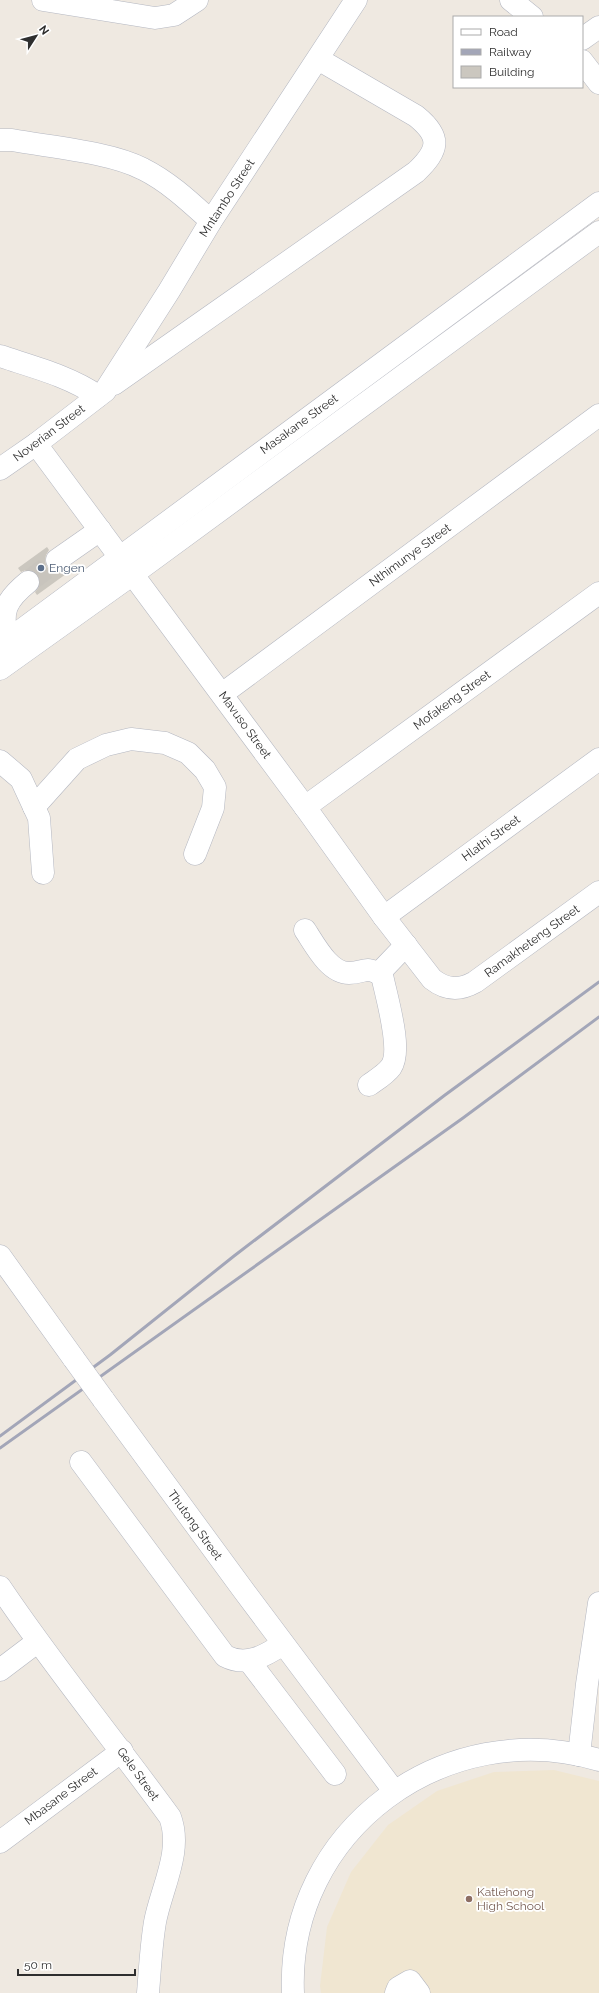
<svg xmlns="http://www.w3.org/2000/svg" width="599" height="1993" font-family="Raleway,sans-serif">
	<style>
		.education { fill: #f0e6d1 }
		.building { fill: #cbc7bf }
		.lines { fill: none; stroke-linecap: round; stroke-linejoin: round }
		.minor-tunnel { stroke: #c8c4bd; stroke-width: 22; stroke-dasharray: 22 11; stroke-linecap: butt }
		.minor-casing { stroke: #b4b7c1; stroke-width: 23 }
		.minor { stroke: #fff; stroke-width: 22 }
		.rail { stroke: #a3a6b8; stroke-width: 3 }
		.minor-bridge-casing { stroke: #b4b7c1; stroke-width: 23; stroke-linecap: butt }
		.minor-bridge { stroke: #fff; stroke-width: 22 }
		.service-dot { fill: #5c6f8a; stroke: #fff; stroke-width: 1.5 }
		.education-dot { fill: #8d6e63; stroke: #fff; stroke-width: 1.5 }
		.labels { text-anchor: middle; dominant-baseline: central; stroke-width: 3.5; stroke-linejoin: round; paint-order: stroke }
		.street-label { font-size: 12px; fill: #2e2e2e; stroke: #fff }
		.service-label { font-size: 12px; fill: #4e5e75; stroke: #fff; text-anchor: start }
		.education-label { font-size: 12px; fill: #785e54; stroke: #fff; text-anchor: start }
	</style>
	<rect width="100%" height="100%" fill="#efe9e1"/>
	<path class="education" d="M554,1770L599,1781V1993H321L320,1986L327,1927L351,1872L388,1825L437,1791L494,1772Z"/>
	<path class="building" d="M47,547L49,550L46,555L45,561L47,567L52,571L58,572L64,570L66,574L37,595L35,592L40,586V580L38,574L32,570H26L21,572L18,568Z"/>
	<g class="lines">
		<path class="minor-tunnel" d="M28,582L57,560"/>
		<defs>
			<g id="minor">
				<path d="M43,0L155,18L174,15L197,0"/>
				<path d="M511,0L532,17"/>
				<path d="M582,39L599,27"/>
				<path d="M582,61L599,83"/>
				<path d="M0,140H12C50,147 111,152 143,169C169,182 190,202 211,221"/>
				<path d="M0,356C33,367 69,376 98,396"/>
				<path d="M114,384L416,172C439,150 442,137 416,116L318,59"/>
				<path d="M36,444L305,807L384,917L432,979C446,990 459,991 475,982L599,892"/>
				<path d="M0,469L36,444L105,391L169,291L211,221L356,0"/>
				<path d="M57,560L100,530"/>
				<path d="M8,640C0,611 6,600 28,582"/>
				<path d="M0,646L599,203"/>
				<path d="M0,669L133,574L599,232"/>
				<path d="M222,694L599,415"/>
				<path d="M0,761L21,779L39,818L43,873"/>
				<path d="M34,807L77,759L106,745L131,739L165,743L188,753L205,770L215,787L213,808L195,854"/>
				<path d="M305,807L599,593"/>
				<path d="M384,917L599,759"/>
				<path d="M305,930C315,945 329,973 349,973C366,973 363,965 382,975"/>
				<path d="M369,1085C376,1080 386,1074 391,1067C403,1050 386,996 382,975L383,969L406,945"/>
				<path d="M0,1256L74,1359"/>
				<path d="M103,1399L244,1591L394,1791"/>
				<path d="M81,1462L225,1656C246,1667 265,1656 283,1644"/>
				<path d="M0,1587C53,1666 114,1740 170,1817C183,1851 161,1889 155,1922C151,1946 150,1969 148,1993"/>
				<path d="M249,1661L335,1774"/>
				<path d="M0,1670L37,1642"/>
				<path d="M579,1755L587,1684L599,1603"/>
				<path d="M0,1842L122,1751"/>
				<path d="M293,1993C286,1830 446,1714 599,1760"/>
				<path d="M396,1993L398,1988L410,1981L419,1993"/>
			</g>
		</defs>
		<use href="#minor" class="minor-casing"/>
		<use href="#minor" class="minor"/>
		<g class="rail">
			<path d="M0,1436L110,1355L234,1256L445,1095L599,982"/>
			<path d="M0,1448L463,1118L599,1017"/>
		</g>
		<defs>
			<path id="minor-bridge" d="M74,1359L103,1399"/>
		</defs>
		<use href="#minor-bridge" class="minor-bridge-casing"/>
		<use href="#minor-bridge" class="minor-bridge"/>
	</g>
	<circle class="service-dot" cx="41" cy="568" r="4"/>
	<circle class="education-dot" cx="469" cy="1899" r="4"/>
	<g class="labels">
		<g class="street-label">
			<text transform="translate(227 198) rotate(-57)">Mntambo Street</text>
			<text transform="translate(299 424) rotate(-36)">Masakane Street</text>
			<text transform="translate(49 433) rotate(-37)">Noverian Street</text>
			<text transform="translate(410 555) rotate(-36)">Nthimunye Street</text>
			<text transform="translate(452 700) rotate(-36)">Mofakeng Street</text>
			<text transform="translate(245 725) rotate(54)">Mavuso Street</text>
			<text transform="translate(491 838) rotate(-36)">Hlathi Street</text>
			<text transform="translate(532 941) rotate(-36)">Ramakheteng Street</text>
			<text transform="translate(195 1525) rotate(54)">Thutong Street</text>
			<text transform="translate(138 1774) rotate(54)">Gele Street</text>
			<text transform="translate(61 1796) rotate(-37)">Mbasane Street</text>
		</g>
		<g class="service-label">
			<text x="49" y="568">Engen</text>
		</g>
		<g class="education-label">
			<text x="477" y="1892">Katlehong<tspan x="477" dy="14">High School</tspan></text>
		</g>
	</g>
	<rect x="453" y="16" width="130" height="72" fill="#ffffff" stroke="#ababab"/>
	<rect x="461" y="29" width="20" height="6" fill="#ffffff" stroke="#ababab"/>
	<text x="489" y="36" font-size="12" fill="#2e2e2e">Road</text>
	<rect x="461" y="49" width="20" height="6" fill="#a3a6b8" stroke="#ababab"/>
	<text x="489" y="56" font-size="12" fill="#2e2e2e">Railway</text>
	<rect x="461" y="66" width="20" height="12" fill="#cbc7bf" stroke="#ababab"/>
	<text x="489" y="76" font-size="12" fill="#2e2e2e">Building</text>
	<g transform="translate(36 36) rotate(54)" stroke="#ffffff" stroke-width="3" paint-order="stroke">
	<path d="M0-3L7 15L0 10L-7 15Z" fill="#2e2e2e"/>
	<text y="-6" font-size="11" font-weight="bold" text-anchor="middle" fill="#2e2e2e">N</text>
	</g>
	<path d="M18 1969v6h117v-6" fill="none" stroke="#2e2e2e" stroke-width="2"/>
	<text x="24" y="1969" font-size="12" fill="#2e2e2e" stroke="#ffffff" stroke-width="3" paint-order="stroke">50 m</text>
</svg>
